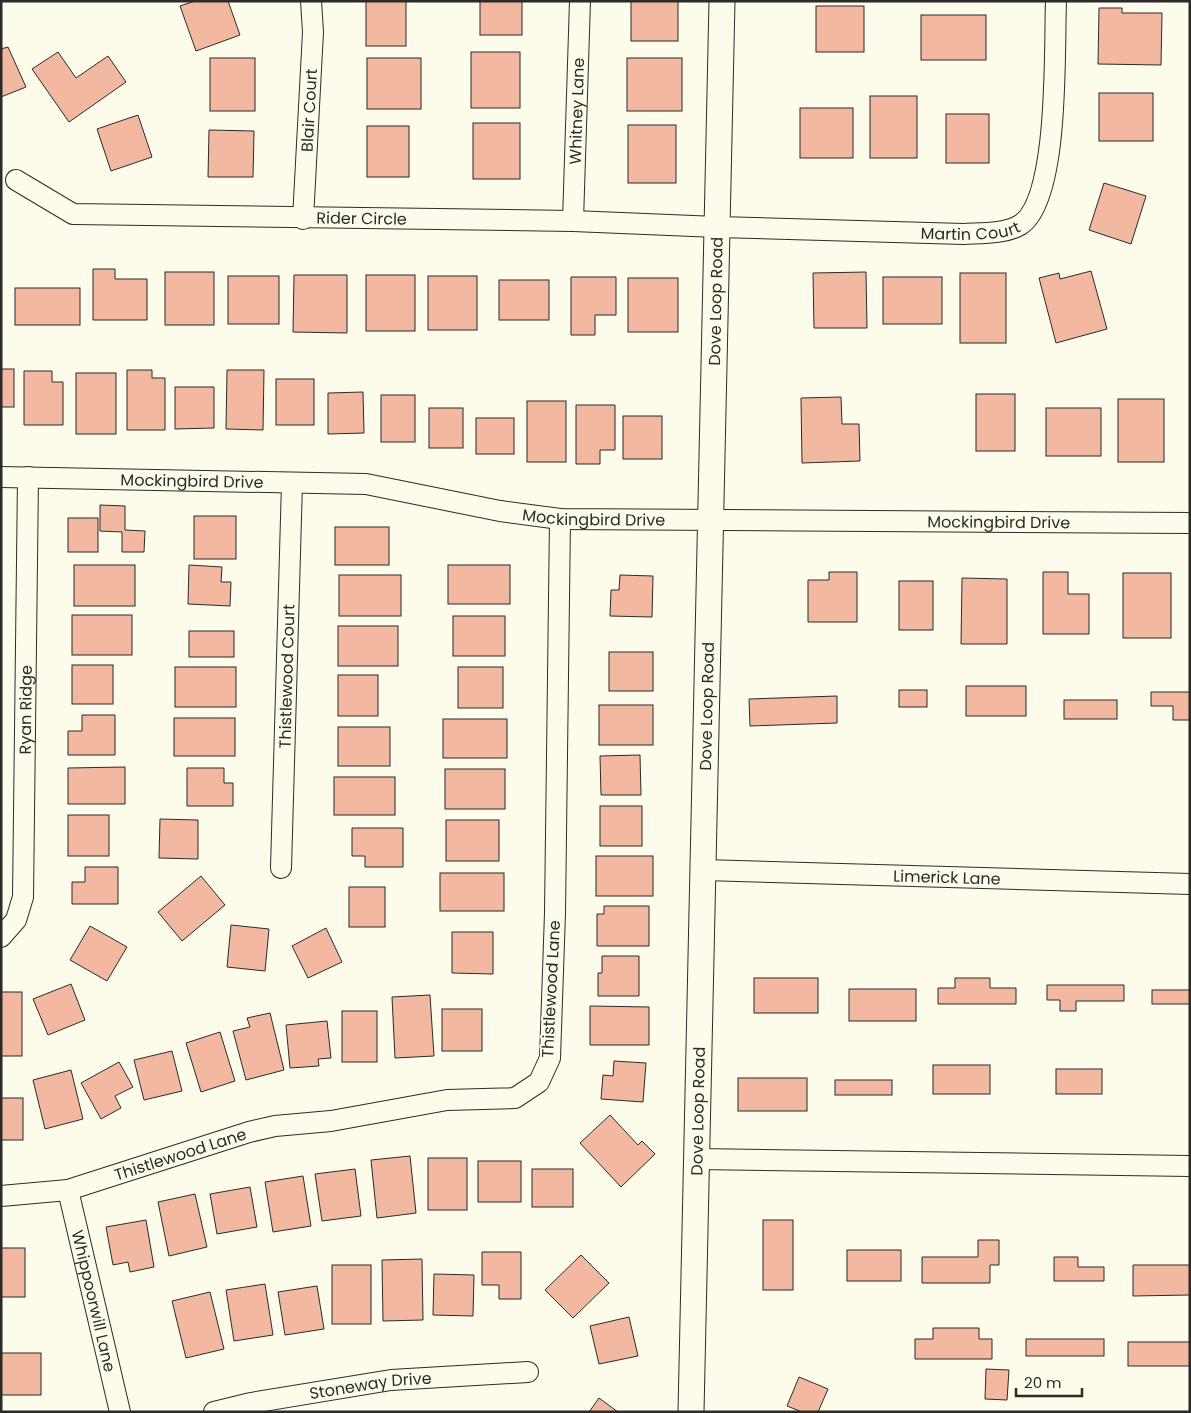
<svg xmlns="http://www.w3.org/2000/svg" width="1191" height="1413" font-family="Poppins,sans-serif">
	<style>
		.building { fill: #f2b8a0; stroke: #2b2b2b }
		.lines { fill: none; stroke-linecap: round; stroke-linejoin: round }
		.minor-casing { stroke: #2b2b2b; stroke-width: 22 }
		.tertiary-casing { stroke: #2b2b2b; stroke-width: 27 }
		.minor { stroke: #fdfbea; stroke-width: 20 }
		.tertiary { stroke: #fdfbea; stroke-width: 25 }
		.labels { text-anchor: middle; dominant-baseline: central; stroke-width: 4; stroke-linejoin: round; paint-order: stroke }
		.street-label { font-size: 16px; fill: #2b2b2b; stroke: #fdfbea }
	</style>
	<rect width="100%" height="100%" fill="#fdfbea"/>
	<g class="building">
		<path d="M195,1H228L240,35L196,51L180,6Z"/>
		<rect x="366" y="1" width="40" height="45"/>
		<rect x="480" y="1" width="42" height="34"/>
		<rect x="631" y="1" width="47" height="40"/>
		<rect x="816" y="6" width="48" height="46"/>
		<path d="M1099,8H1122V13H1162L1161,65L1098,64Z"/>
		<rect x="921" y="15" width="65" height="45"/>
		<path d="M8,47L26,87L1,97V49Z"/>
		<path d="M58,52L76,78L108,56L126,82L69,122L32,69Z"/>
		<rect x="471" y="52" width="49" height="56"/>
		<rect x="210" y="58" width="45" height="53"/>
		<rect x="367" y="58" width="54" height="51"/>
		<rect x="627" y="58" width="55" height="53"/>
		<rect x="1099" y="93" width="54" height="48"/>
		<rect x="870" y="96" width="47" height="62"/>
		<rect x="800" y="108" width="53" height="50"/>
		<rect x="946" y="114" width="43" height="49"/>
		<path d="M138,115L152,157L111,171L97,129Z"/>
		<rect x="473" y="123" width="47" height="56"/>
		<rect x="628" y="125" width="48" height="58"/>
		<rect x="367" y="126" width="42" height="51"/>
		<path d="M209,130L254,131L253,177H208Z"/>
		<path d="M1104,183L1146,196L1131,244L1089,230Z"/>
		<path d="M93,269H115V279H147V320H93Z"/>
		<path d="M1091,271L1107,329L1056,343L1039,278L1059,273L1060,279Z"/>
		<rect x="165" y="272" width="49" height="53"/>
		<path d="M866,272L867,328H814L813,273Z"/>
		<rect x="960" y="273" width="46" height="70"/>
		<path d="M294,275H347V333L293,332Z"/>
		<rect x="366" y="275" width="49" height="56"/>
		<rect x="228" y="276" width="51" height="48"/>
		<rect x="428" y="276" width="49" height="54"/>
		<path d="M571,277H616V315H595V335H571Z"/>
		<rect x="883" y="277" width="59" height="47"/>
		<rect x="628" y="278" width="50" height="54"/>
		<rect x="499" y="280" width="50" height="40"/>
		<rect x="15" y="288" width="65" height="37"/>
		<rect x="1" y="369" width="13" height="38"/>
		<path d="M127,370H152V378H165V430H127Z"/>
		<path d="M227,370H264L263,430L226,429Z"/>
		<path d="M24,371H52V382H63V425H24Z"/>
		<rect x="76" y="373" width="40" height="61"/>
		<rect x="276" y="379" width="38" height="46"/>
		<path d="M175,387H214V428L175,429Z"/>
		<path d="M363,392L364,433L328,434V393Z"/>
		<rect x="976" y="394" width="39" height="57"/>
		<rect x="381" y="395" width="34" height="47"/>
		<path d="M841,397L842,424H859L860,461L802,463L801,398Z"/>
		<rect x="1118" y="399" width="46" height="63"/>
		<rect x="527" y="401" width="39" height="61"/>
		<path d="M576,405H615V450H600V464H576Z"/>
		<rect x="429" y="408" width="34" height="40"/>
		<rect x="1046" y="408" width="55" height="48"/>
		<rect x="623" y="416" width="39" height="43"/>
		<rect x="476" y="418" width="38" height="36"/>
		<path d="M100,505L125,506V530L145,531L144,552H122V532L100,531Z"/>
		<rect x="194" y="516" width="42" height="43"/>
		<rect x="68" y="518" width="30" height="34"/>
		<rect x="335" y="527" width="54" height="38"/>
		<rect x="74" y="565" width="61" height="41"/>
		<path d="M189,565L222,567L221,582H231L230,606L188,604Z"/>
		<rect x="448" y="565" width="62" height="39"/>
		<path d="M829,572H857V622H808V580H829Z"/>
		<path d="M1043,572H1068V594H1089V634H1043Z"/>
		<rect x="1123" y="573" width="48" height="65"/>
		<rect x="339" y="575" width="62" height="41"/>
		<path d="M620,575L653,576L652,617L610,616L611,590H619Z"/>
		<path d="M962,578L1007,579V644H961Z"/>
		<rect x="899" y="581" width="34" height="49"/>
		<rect x="72" y="615" width="60" height="40"/>
		<rect x="453" y="616" width="52" height="40"/>
		<rect x="338" y="626" width="60" height="40"/>
		<rect x="189" y="631" width="45" height="26"/>
		<rect x="609" y="652" width="44" height="39"/>
		<rect x="72" y="665" width="41" height="39"/>
		<rect x="175" y="667" width="61" height="40"/>
		<rect x="458" y="667" width="45" height="41"/>
		<rect x="338" y="675" width="40" height="41"/>
		<rect x="966" y="686" width="60" height="30"/>
		<rect x="899" y="690" width="28" height="17"/>
		<path d="M1151,692H1190V720H1173V706H1151Z"/>
		<path d="M837,696V723L750,726L749,699Z"/>
		<rect x="1064" y="700" width="53" height="19"/>
		<rect x="599" y="705" width="54" height="40"/>
		<path d="M82,715H115V755H68V731H82Z"/>
		<rect x="174" y="718" width="61" height="38"/>
		<rect x="443" y="719" width="64" height="39"/>
		<rect x="338" y="727" width="52" height="39"/>
		<path d="M640,755L641,795H601L600,756Z"/>
		<path d="M125,767V804H68V768Z"/>
		<path d="M187,768H224V783H233V806H187Z"/>
		<rect x="445" y="769" width="60" height="40"/>
		<rect x="334" y="777" width="61" height="38"/>
		<rect x="600" y="806" width="42" height="40"/>
		<rect x="68" y="815" width="41" height="41"/>
		<path d="M160,819L198,820V859L159,858Z"/>
		<rect x="446" y="820" width="53" height="41"/>
		<path d="M352,828H403V867H365V856H352Z"/>
		<rect x="596" y="856" width="57" height="40"/>
		<path d="M85,867H118V904H72V882H85Z"/>
		<rect x="440" y="873" width="64" height="38"/>
		<path d="M201,876L225,905L182,941L158,912Z"/>
		<rect x="349" y="887" width="36" height="40"/>
		<path d="M604,906H649V946H597V914H604Z"/>
		<path d="M231,925L269,929L265,971L227,967Z"/>
		<path d="M90,926L127,947L107,981L70,960Z"/>
		<path d="M326,928L342,962L308,978L292,946Z"/>
		<path d="M452,932H493V974L452,973Z"/>
		<path d="M602,956H639V996H598V973H602Z"/>
		<rect x="754" y="978" width="64" height="35"/>
		<path d="M955,978H990V988H1016V1004H938V988H955Z"/>
		<path d="M71,984L85,1020L48,1035L33,999Z"/>
		<path d="M1047,985H1124V1001H1076V1011H1060V1000H1047Z"/>
		<rect x="849" y="989" width="67" height="32"/>
		<rect x="1152" y="990" width="38" height="14"/>
		<rect x="1" y="992" width="21" height="64"/>
		<path d="M430,995L434,1056L395,1058L392,997Z"/>
		<path d="M590,1006L649,1007V1045H590Z"/>
		<rect x="442" y="1009" width="40" height="42"/>
		<rect x="342" y="1011" width="35" height="51"/>
		<path d="M270,1013L284,1070L246,1080L233,1031L250,1027L247,1018Z"/>
		<path d="M327,1021L331,1058L318,1059L319,1066L290,1068L286,1025Z"/>
		<path d="M220,1032L235,1081L201,1092L186,1043Z"/>
		<path d="M172,1051L182,1091L144,1100L134,1060Z"/>
		<path d="M614,1061L646,1063L643,1102L601,1099L603,1075L613,1076Z"/>
		<path d="M119,1062L133,1087L115,1096L121,1108L101,1119L81,1083Z"/>
		<rect x="933" y="1065" width="57" height="29"/>
		<rect x="1056" y="1069" width="46" height="25"/>
		<path d="M71,1070L83,1119L45,1129L33,1080Z"/>
		<rect x="738" y="1078" width="69" height="33"/>
		<rect x="835" y="1080" width="57" height="15"/>
		<rect x="1" y="1098" width="22" height="42"/>
		<path d="M610,1115L638,1145L642,1141L655,1154L621,1187L580,1143Z"/>
		<path d="M410,1156L416,1213L377,1218L371,1160Z"/>
		<rect x="428" y="1158" width="39" height="52"/>
		<rect x="478" y="1161" width="43" height="41"/>
		<path d="M355,1169L361,1216L322,1221L315,1174Z"/>
		<rect x="532" y="1169" width="41" height="38"/>
		<path d="M303,1176L311,1226L273,1232L265,1182Z"/>
		<path d="M250,1187L257,1227L217,1234L210,1194Z"/>
		<path d="M195,1194L207,1247L169,1256L158,1202Z"/>
		<path d="M146,1220L154,1267L130,1272L128,1262L113,1265L106,1227Z"/>
		<rect x="763" y="1220" width="30" height="70"/>
		<path d="M978,1240H999V1265H990V1283H922V1257H978Z"/>
		<rect x="1" y="1248" width="24" height="49"/>
		<rect x="847" y="1250" width="54" height="31"/>
		<path d="M482,1252H521V1299H499V1285H482Z"/>
		<path d="M581,1255L609,1283L573,1318L545,1290Z"/>
		<path d="M1054,1257H1078V1267H1104V1281H1054Z"/>
		<path d="M422,1259L423,1320L383,1321L382,1260Z"/>
		<rect x="332" y="1265" width="39" height="59"/>
		<path d="M1133,1265H1190V1295L1133,1296Z"/>
		<path d="M434,1274L474,1275L473,1316L433,1315Z"/>
		<path d="M265,1284L273,1335L234,1341L226,1290Z"/>
		<path d="M317,1286L324,1329L285,1335L278,1292Z"/>
		<path d="M210,1292L224,1349L186,1358L172,1301Z"/>
		<path d="M629,1317L638,1356L599,1364L590,1326Z"/>
		<path d="M933,1328H979V1339H992V1359H915V1339H933Z"/>
		<rect x="1026" y="1339" width="78" height="17"/>
		<rect x="1128" y="1342" width="62" height="24"/>
		<rect x="1" y="1353" width="40" height="42"/>
		<path d="M986,1369L1009,1370L1007,1400L985,1399Z"/>
		<path d="M799,1377L828,1389L818,1412H802L787,1406Z"/>
		<path d="M599,1398L618,1412H589Z"/>
	</g>
	<g class="lines">
		<defs>
			<g id="minor">
				<path id="s1" d="M16,180L73,214L573,221L717,227L964,234C981,233 1005,234 1020,225C1060,200 1054,47 1056,1"/>
				<path id="s2" d="M303,219L313,32L311,1"/>
				<path id="s3" d="M573,221L580,1"/>
				<path id="s4" d="M1,477L366,484L500,511L560,519L1190,523"/>
				<path id="s5" d="M281,868L292,483"/>
				<path id="s6" d="M703,870L1190,884"/>
				<path id="s7" d="M1,937L16,920L23,897L28,477"/>
				<path d="M697,1159L1190,1166"/>
				<path id="s8" d="M68,1190L120,1412"/>
				<path id="s9" d="M1,1196L68,1190L249,1132L275,1126L331,1121L447,1100L515,1098L539,1082L550,1058L555,913L560,519"/>
				<path id="s10" d="M214,1412L251,1403L391,1380L528,1372"/>
			</g>
			<g id="tertiary">
				<path id="s11" d="M691,1412L722,1"/>
			</g>
		</defs>
		<use href="#minor" class="minor-casing"/>
		<use href="#tertiary" class="tertiary-casing"/>
		<use href="#minor" class="minor"/>
		<use href="#tertiary" class="tertiary"/>
	</g>
	<g class="labels">
		<g class="street-label">
			<text stroke="none"><textPath href="#s2" startOffset="109">Blair Court</textPath></text>
			<text stroke="none"><textPath href="#s3" startOffset="110">Whitney Lane</textPath></text>
			<text stroke="none"><textPath href="#s1" startOffset="355">Rider Circle</textPath></text>
			<text stroke="none"><textPath href="#s1" startOffset="964">Martin Court</textPath></text>
			<text stroke="none"><textPath href="#s11" startOffset="1111">Dove Loop Road</textPath></text>
			<text stroke="none"><textPath href="#s4" startOffset="191">Mockingbird Drive</textPath></text>
			<text stroke="none"><textPath href="#s4" startOffset="596">Mockingbird Drive</textPath></text>
			<text stroke="none"><textPath href="#s4" startOffset="1001">Mockingbird Drive</textPath></text>
			<text stroke="none"><textPath href="#s5" startOffset="192">Thistlewood Court</textPath></text>
			<text stroke="none"><textPath href="#s11" startOffset="706">Dove Loop Road</textPath></text>
			<text stroke="none"><textPath href="#s7" startOffset="234">Ryan Ridge</textPath></text>
			<text stroke="none"><textPath href="#s6" startOffset="244">Limerick Lane</textPath></text>
			<text transform="translate(551 989) rotate(-87)">Thistlewood Lane</text>
			<text stroke="none"><textPath href="#s11" startOffset="301">Dove Loop Road</textPath></text>
			<text stroke="none"><textPath href="#s9" startOffset="185">Thistlewood Lane</textPath></text>
			<text stroke="none"><textPath href="#s8" startOffset="114">Whippoorwill Lane</textPath></text>
			<text stroke="none"><textPath href="#s10" startOffset="159">Stoneway Drive</textPath></text>
		</g>
	</g>
	<rect width="1191" height="1413" fill="none" stroke="#2b2b2b" stroke-width="5"/>
	<path d="M1016 1388v8h66v-8" fill="none" stroke="#2b2b2b" stroke-width="2.5"/>
	<text x="1024" y="1388" font-size="15" fill="#2b2b2b" stroke="#fdfbea" stroke-width="4" paint-order="stroke">20 m</text>
</svg>
